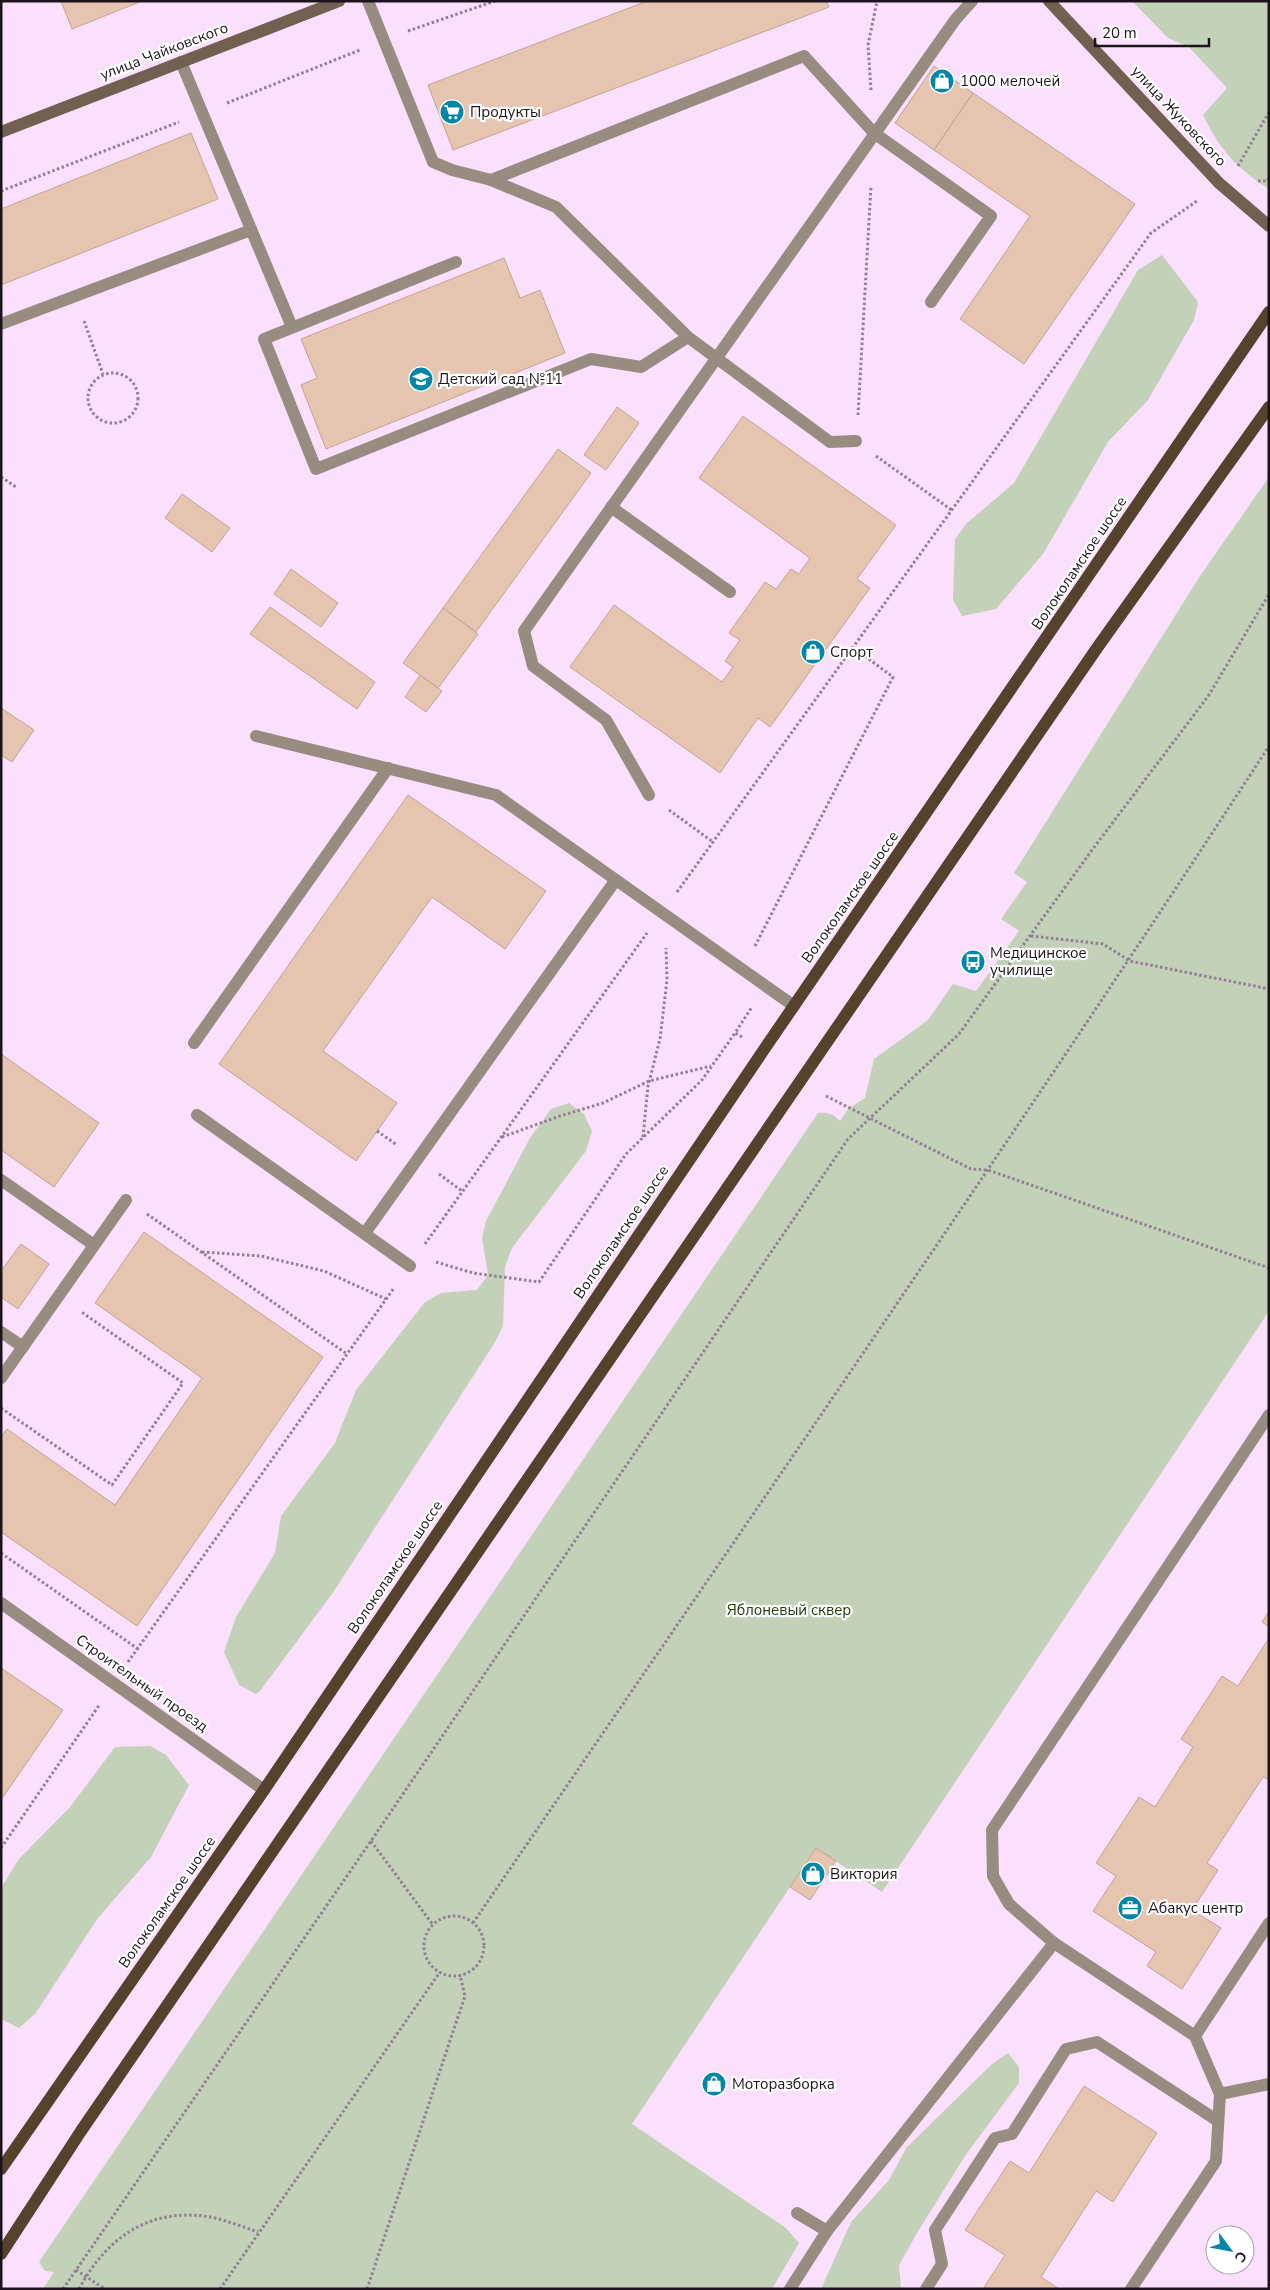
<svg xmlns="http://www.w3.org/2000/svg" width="1270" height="2290" font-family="'Nunito Sans',sans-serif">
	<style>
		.green { fill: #c2d1b8 }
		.building { fill: #e5c5b0; stroke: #c4a490 }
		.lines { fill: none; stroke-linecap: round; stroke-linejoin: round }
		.path { stroke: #917f93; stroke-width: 3; stroke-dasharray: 2.5 2.5; stroke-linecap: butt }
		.lane { stroke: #988c80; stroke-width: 12 }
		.street { stroke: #988c80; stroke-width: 12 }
		.secondary { stroke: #71604f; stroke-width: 12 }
		.primary { stroke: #56412c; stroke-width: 12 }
		.labels { text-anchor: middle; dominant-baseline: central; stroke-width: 4.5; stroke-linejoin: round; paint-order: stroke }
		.street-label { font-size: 15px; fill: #1c131d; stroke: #fff }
		.poi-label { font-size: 15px; fill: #1c131d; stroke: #fff; text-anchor: start }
		.park-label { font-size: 15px; fill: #223c0a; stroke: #fff }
	</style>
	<rect width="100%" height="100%" fill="#fae0fc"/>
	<g class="green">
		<path d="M1132,1H1269V189C1236,168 1220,150 1203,115L1227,88L1189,47L1168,38Z"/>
		<path d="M1162,255L1198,302L1194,320L1148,400L1108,442L1043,554L996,609L962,616L953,600L955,539L967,523L1014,483L1138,270Z"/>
		<path d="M1269,477V1311L882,1892L816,1848L632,2124L786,2228L799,2243L772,2289H43L54,2272L45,2271L39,2262L818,1113C827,1112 834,1114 840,1121L849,1108L865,1098L874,1059L928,1020L953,984L976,991L1019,931L1001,919L1027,882L1014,873L1200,576Z"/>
		<path d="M569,1103L584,1114L592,1131L586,1151L512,1248L505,1267L503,1326L494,1344L332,1594L260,1691L256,1694L239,1685L224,1652L236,1617L275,1553L281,1516L335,1443L356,1390L425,1302L441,1293L477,1290L488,1275L482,1238L486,1221L530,1138L551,1109Z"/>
		<path d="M150,1746L166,1755L189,1785L151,1857L98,1918L35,2014L19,2028L1,2019V1888L19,1859L70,1807L115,1747Z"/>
		<path d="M1008,2053L1019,2067V2083L965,2156L917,2233L899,2265L901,2289H821L851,2222L889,2180L907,2147L992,2064Z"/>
	</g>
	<g class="building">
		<path d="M61,1H142L72,29Z"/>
		<path d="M647,1H826L829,7L453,150L428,85Z"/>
		<path d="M934,66L973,93L934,150L895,123Z"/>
		<path d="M973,93L1135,204L1024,364L960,319L1030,216L934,150Z"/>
		<path d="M191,133L218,199L1,285V209Z"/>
		<path d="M504,258L520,298L540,290L565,353L326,449L301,385L317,378L301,339Z"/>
		<path d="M617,407L639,423L606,470L584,455Z"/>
		<path d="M743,416L896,525L857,579L870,588L770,727L758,718L720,773L570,667L614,605L722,682L733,667L725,661L740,640L729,633L765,582L776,589L791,569L799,574L810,558L699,478Z"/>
		<path d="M558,449L591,473L476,632L443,608Z"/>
		<path d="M182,494L230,528L212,552L165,518Z"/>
		<path d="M291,569L338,603L321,627L274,594Z"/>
		<path d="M270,607L375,682L357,709L250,634Z"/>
		<path d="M443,608L478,634L438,688L403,663Z"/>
		<path d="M420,675L442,691L426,712L405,697Z"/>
		<path d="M1,708L34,730L12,762L1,755Z"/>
		<path d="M408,795L546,891L505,949L432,897L323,1051L397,1103L356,1161L219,1064Z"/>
		<path d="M1,1054L99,1123L54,1187L1,1150Z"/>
		<path d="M144,1232L323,1357L137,1626L1,1532V1437L7,1429L115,1505L202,1378L95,1303Z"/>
		<path d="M21,1244L49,1264L18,1309L1,1297V1271Z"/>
		<path d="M1269,1611V1627L1262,1622Z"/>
		<path d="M1269,1638V1780L1263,1777L1207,1863L1218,1870L1192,1910L1221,1928L1182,1989L1147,1966L1156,1952L1093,1911L1116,1876L1096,1863L1139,1797L1155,1807L1193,1747L1181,1739L1222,1676L1238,1686Z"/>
		<path d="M1,1668L63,1710L1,1800Z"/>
		<path d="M816,1848L836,1861L810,1900L790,1887Z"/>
		<path d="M1084,2086L1157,2133L1113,2202L1096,2191L1041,2277L1059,2289H983L1005,2255L965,2230L1010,2161L1029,2173Z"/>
	</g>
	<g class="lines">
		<g class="path">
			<path d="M408,31L495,1"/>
			<path d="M871,90L868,45L877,1"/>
			<path d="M227,103L360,50"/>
			<path d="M1238,166L1269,112"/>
			<path d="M1258,181H1267L1269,178"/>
			<path d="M1,191L179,122"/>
			<path d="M84,321L103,374"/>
			<circle cx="113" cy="398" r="25"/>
			<path d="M858,415L871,186"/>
			<path d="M876,456L953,511"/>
			<path d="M1,477L16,487"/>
			<path d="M669,810L713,842"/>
			<path d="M677,892L1151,233L1197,201"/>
			<path d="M1031,936L1103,944L1130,961L1269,989"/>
			<path d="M755,946L893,677L854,648"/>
			<path d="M742,1037L735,1033L752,1007"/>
			<path d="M826,1096L971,1169L988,1170L1269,1268"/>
			<path d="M377,1131L397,1145"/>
			<path d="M502,1137L560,1116L603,1103L649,1081L711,1066"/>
			<path d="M643,1137L648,1086L660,1039L667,980L666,948"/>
			<path d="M439,1174L462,1191"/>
			<path d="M147,1214L347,1354"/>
			<path d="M425,1244L647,933"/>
			<path d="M202,1252L261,1256L324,1271L386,1299"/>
			<path d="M436,1262L473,1273L539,1282L626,1154L702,1080L735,1033"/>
			<path d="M1,1408L112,1485L183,1383L80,1311"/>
			<path d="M1,1553L138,1649"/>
			<path d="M128,1662L394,1288"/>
			<path d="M371,1841L433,1925"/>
			<path d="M1,1848L100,1704"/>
			<circle cx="454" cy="1946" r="30"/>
			<path d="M473,1923C740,1532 1011,1143 1269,746"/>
			<path d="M76,2270L105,2289"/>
			<path d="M63,2289L371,1841L848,1139L959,1034L1092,850L1209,695L1269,594"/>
			<path d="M79,2289C107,2237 150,2207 210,2217C226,2220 243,2227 258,2232"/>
			<path d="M220,2289L440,1972"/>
			<path d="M367,2289L465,1996L460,1975"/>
		</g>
		<g class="lane">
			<path d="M368,1L433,162L452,170L491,180L804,56L874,133L991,216L931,302"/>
			<path d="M181,62L292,327"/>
			<path d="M491,180L556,207L688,337L830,442L856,441"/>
			<path d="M456,262L264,339L316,469L591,359L641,367L688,337"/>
			<path d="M1,324L251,230"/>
			<path d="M611,507L730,592"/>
			<path d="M256,736L496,795L794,1006"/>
			<path d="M649,795L606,720L533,666L524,631L955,20L972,1"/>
			<path d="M194,1043L388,768"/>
			<path d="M197,1115L410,1266"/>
			<path d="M1,1180L94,1245"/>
			<path d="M365,1233L615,881"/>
			<path d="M1,1332L23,1347"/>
			<path d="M1,1378L126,1200"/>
			<path d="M1195,2036L1269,1923"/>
			<path d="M1220,2094L1269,2084"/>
			<path d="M797,2213L827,2231"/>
			<path d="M790,2289L827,2231L1054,1943"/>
			<path d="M926,2289L942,2264L935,2230L995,2138L1012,2134L1066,2049L1097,2042L1218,2121"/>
			<path d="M1131,2289L1216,2161L1220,2094L1195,2036L1054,1943L1009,1904L993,1876L992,1830L1269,1415"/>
		</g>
		<path class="street" d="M1,1603L264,1790"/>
		<g class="secondary">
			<path d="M1049,1L1219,183L1269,226"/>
			<path d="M1,132L339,1"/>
		</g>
		<g class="primary">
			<path d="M1,2169L264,1790L763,1051L1269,312"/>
			<path d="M1,2254L81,2131L1097,648L1269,407"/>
		</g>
	</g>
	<defs>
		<symbol id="shop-disc" viewBox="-11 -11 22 22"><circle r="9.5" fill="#0186a8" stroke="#fff"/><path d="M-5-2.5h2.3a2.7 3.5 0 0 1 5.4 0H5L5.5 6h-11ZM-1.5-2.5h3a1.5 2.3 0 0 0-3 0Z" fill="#fff"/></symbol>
		<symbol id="supermarket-disc" viewBox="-11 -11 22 22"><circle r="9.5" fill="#0186a8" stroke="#fff"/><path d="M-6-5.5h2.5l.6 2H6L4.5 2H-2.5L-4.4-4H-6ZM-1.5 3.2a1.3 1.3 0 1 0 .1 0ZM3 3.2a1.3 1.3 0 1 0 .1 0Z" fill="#fff"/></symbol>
		<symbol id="school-disc" viewBox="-11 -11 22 22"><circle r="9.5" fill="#0186a8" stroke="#fff"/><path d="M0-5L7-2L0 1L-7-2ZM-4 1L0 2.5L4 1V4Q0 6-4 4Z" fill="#fff"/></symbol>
		<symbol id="bus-disc" viewBox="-11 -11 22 22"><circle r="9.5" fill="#0186a8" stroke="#fff"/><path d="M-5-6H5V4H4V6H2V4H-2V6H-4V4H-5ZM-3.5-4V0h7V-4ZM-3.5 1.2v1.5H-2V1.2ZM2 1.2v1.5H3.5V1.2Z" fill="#fff"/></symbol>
		<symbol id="office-disc" viewBox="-11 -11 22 22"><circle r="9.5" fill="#0186a8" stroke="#fff"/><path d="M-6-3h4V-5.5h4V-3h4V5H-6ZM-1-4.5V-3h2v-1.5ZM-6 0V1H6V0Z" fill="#fff"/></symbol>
	</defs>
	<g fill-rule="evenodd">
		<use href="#shop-disc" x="928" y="67" width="28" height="28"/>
		<use href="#supermarket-disc" x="438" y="98" width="28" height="28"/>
		<use href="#school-disc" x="407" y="365" width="28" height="28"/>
		<use href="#shop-disc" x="799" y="638" width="28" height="28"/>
		<use href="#bus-disc" x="959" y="948" width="28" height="28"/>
		<use href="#shop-disc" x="799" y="1860" width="28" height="28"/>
		<use href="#office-disc" x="1116" y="1894" width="28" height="28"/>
		<use href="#shop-disc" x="700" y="2070" width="28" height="28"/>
	</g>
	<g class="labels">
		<g class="street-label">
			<text transform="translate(164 51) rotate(-21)">улица Чайковского</text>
			<text transform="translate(1179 116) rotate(47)">улица Жуковского</text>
			<text transform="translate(1079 563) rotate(-56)">Волоколамское шоссе</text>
			<text transform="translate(850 897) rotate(-55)">Волоколамское шоссе</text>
			<text transform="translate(621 1232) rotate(-56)">Волоколамское шоссе</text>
			<text transform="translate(395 1567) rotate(-56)">Волоколамское шоссе</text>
			<text transform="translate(142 1683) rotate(35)">Строительный проезд</text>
			<text transform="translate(167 1902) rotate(-55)">Волоколамское шоссе</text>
		</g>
		<g class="poi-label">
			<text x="960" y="81">1000 мелочей</text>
			<text x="470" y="112">Продукты</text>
			<text x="438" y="379">Детский сад №11</text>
			<text x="830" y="652">Спорт</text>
			<text x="990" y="953">Медицинское<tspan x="990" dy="17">училище</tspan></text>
			<text x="830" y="1874">Виктория</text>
			<text x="1148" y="1908">Абакус центр</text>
			<text x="732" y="2084">Моторазборка</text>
		</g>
		<g class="park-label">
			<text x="789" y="1610">Яблоневый сквер</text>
		</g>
	</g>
	<rect width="1270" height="2290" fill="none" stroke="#1c131d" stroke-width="5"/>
	<g transform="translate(1230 2250) rotate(122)"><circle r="24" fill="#ffffff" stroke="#a4a1a5"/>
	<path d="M0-4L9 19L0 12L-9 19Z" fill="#0186a8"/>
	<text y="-8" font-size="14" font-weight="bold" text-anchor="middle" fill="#1c131d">С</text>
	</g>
	<path d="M1095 38v8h114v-8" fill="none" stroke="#1c131d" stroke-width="2.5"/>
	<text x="1102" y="38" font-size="15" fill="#1c131d" stroke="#ffffff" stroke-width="4" paint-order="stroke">20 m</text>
</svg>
